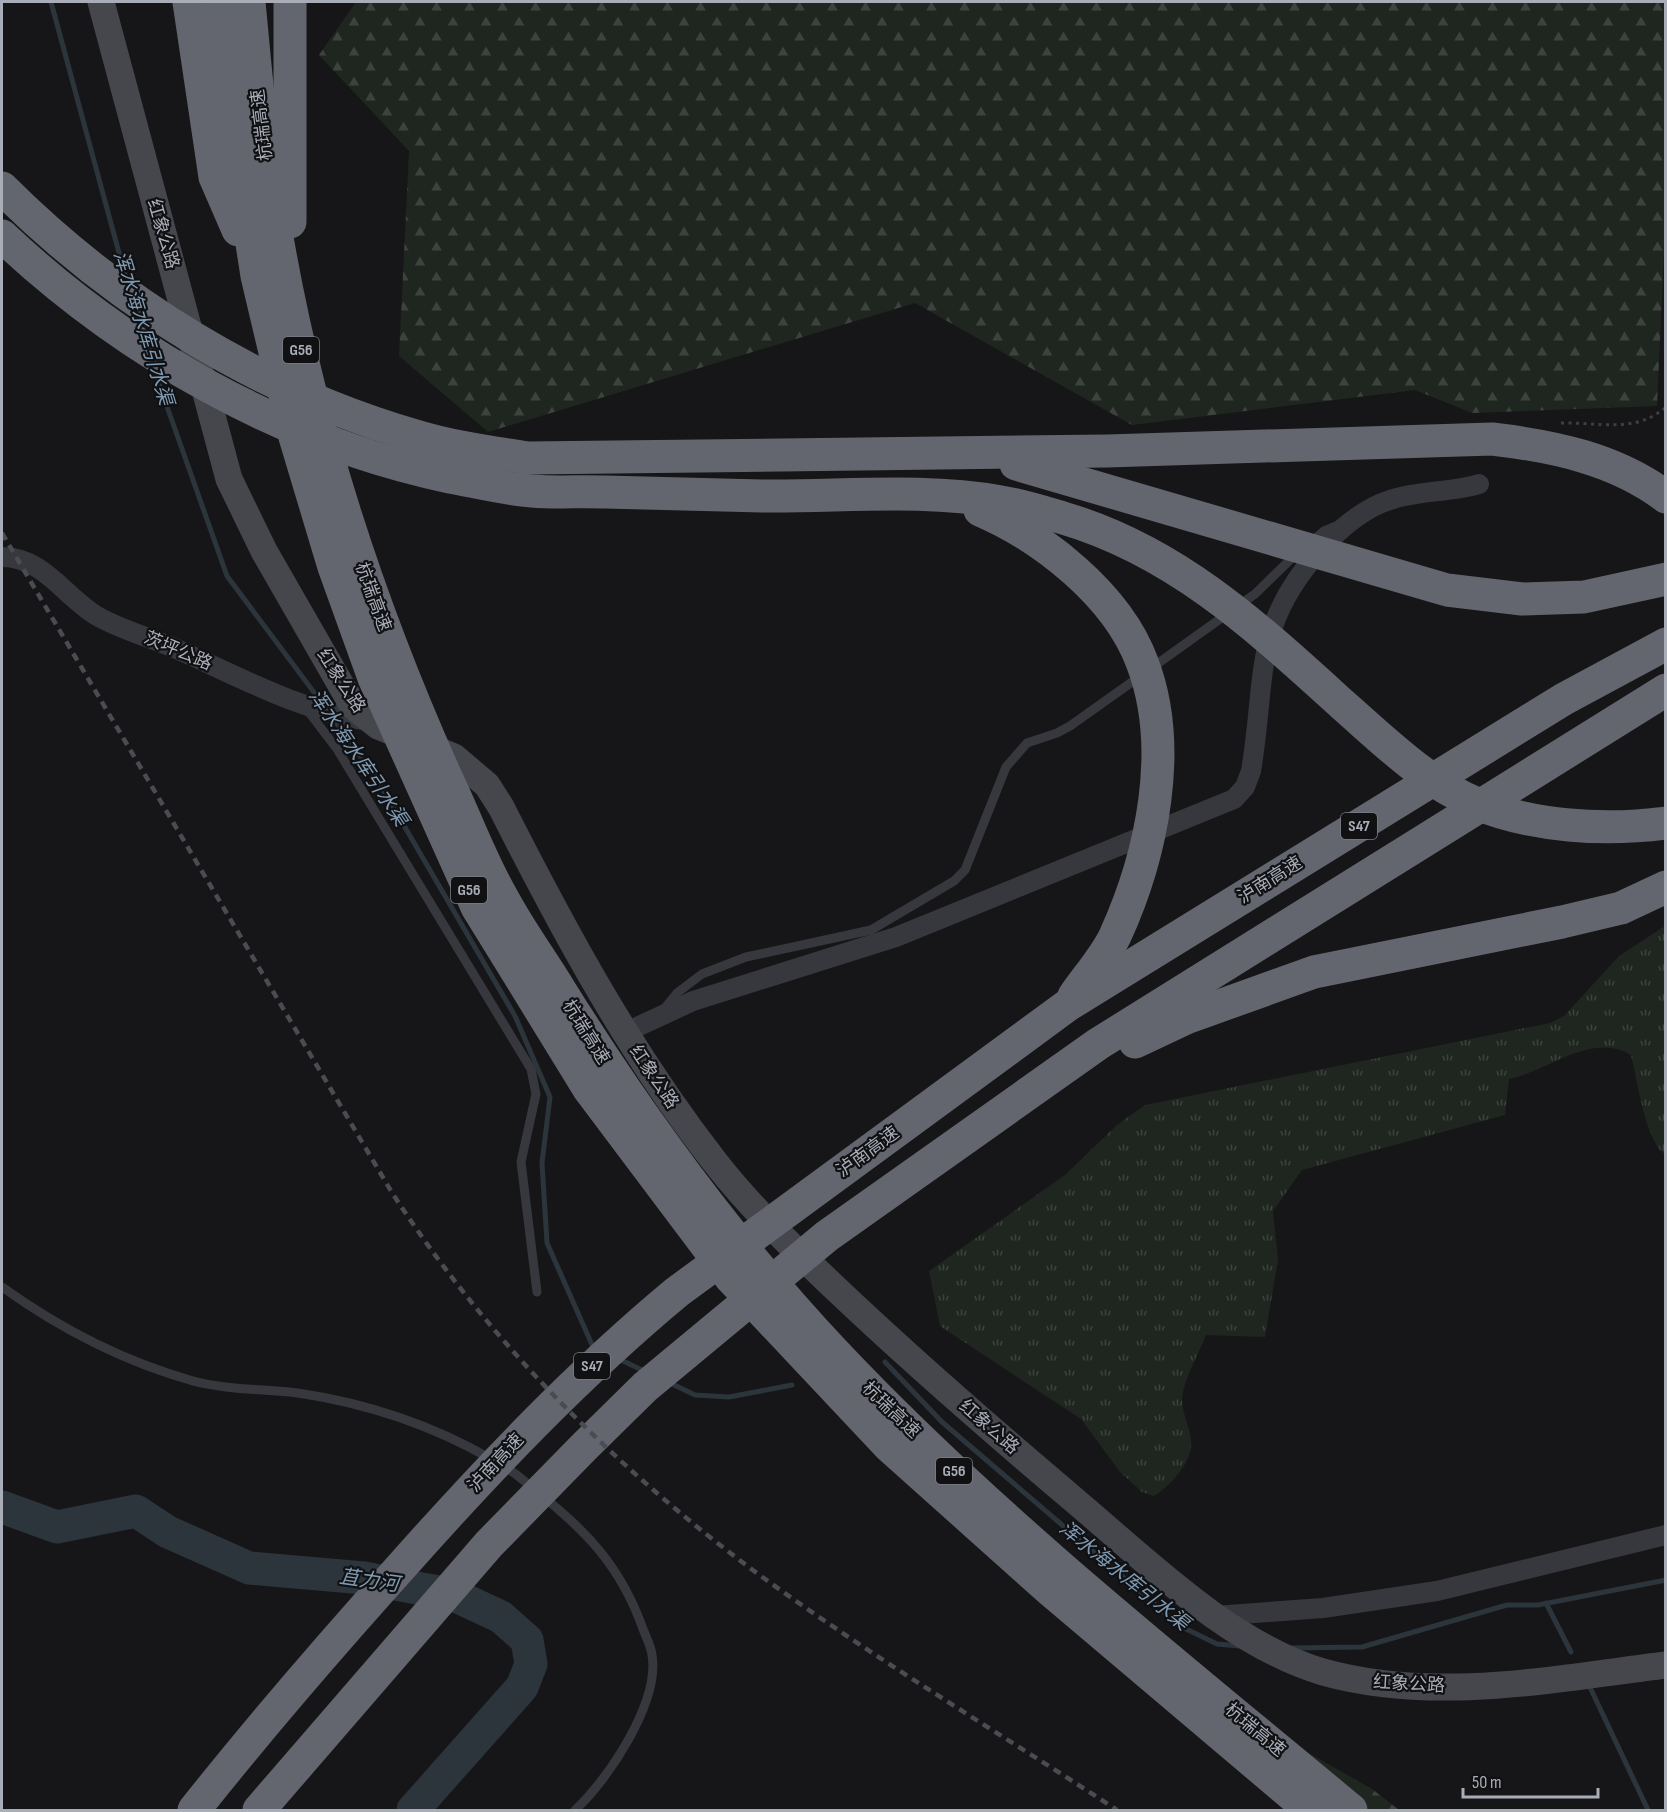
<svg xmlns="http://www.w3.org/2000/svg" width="1667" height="1812" font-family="'Sofia Sans Condensed','Noto Sans SC',sans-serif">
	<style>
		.grass { fill: url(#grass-tufts) }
		.forest { fill: url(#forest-firs) }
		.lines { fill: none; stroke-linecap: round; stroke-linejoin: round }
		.stream { stroke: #2c353c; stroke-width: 5 }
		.river { stroke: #2c353c; stroke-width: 33 }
		.path { stroke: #3d3f44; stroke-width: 3; stroke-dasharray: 3 4.5; stroke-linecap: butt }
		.lane { stroke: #37383d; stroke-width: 9 }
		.street { stroke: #37383d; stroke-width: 20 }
		.secondary { stroke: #45474d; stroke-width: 27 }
		.highway { stroke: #63666e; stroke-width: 33 }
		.rail { stroke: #4a4c52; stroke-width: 4.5; stroke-dasharray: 8 6; stroke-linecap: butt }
		.labels { text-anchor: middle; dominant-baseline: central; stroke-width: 4.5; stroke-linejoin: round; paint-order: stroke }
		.shield { fill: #111113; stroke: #7b7e86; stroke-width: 1.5 }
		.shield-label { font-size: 16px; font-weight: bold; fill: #a8adb8 }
		.street-label { font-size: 18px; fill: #a8adb8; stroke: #111113 }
		.water-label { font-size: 20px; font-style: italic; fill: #7f9bb3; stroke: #111113 }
	</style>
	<defs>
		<pattern id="grass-tufts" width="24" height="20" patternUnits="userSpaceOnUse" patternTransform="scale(1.5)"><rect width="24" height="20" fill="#1e261f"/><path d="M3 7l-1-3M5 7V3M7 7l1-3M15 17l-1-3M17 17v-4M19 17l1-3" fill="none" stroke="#3c433d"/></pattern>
		<pattern id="forest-firs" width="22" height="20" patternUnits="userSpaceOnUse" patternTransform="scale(1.5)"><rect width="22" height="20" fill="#1e261f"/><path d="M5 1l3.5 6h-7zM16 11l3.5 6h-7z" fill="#3c433d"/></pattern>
	</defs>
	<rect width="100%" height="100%" fill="#161618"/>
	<path class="grass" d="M1665,926V1154C1646,1143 1637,1078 1631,1055C1592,1031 1548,1071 1509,1079L1505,1115L1302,1170L1273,1211L1278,1260L1265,1337L1206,1335C1199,1353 1188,1372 1183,1391C1179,1410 1189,1422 1191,1440C1194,1461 1170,1486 1154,1496L1142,1492L1120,1472L1081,1419L940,1326L929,1271L1065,1175L1117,1125L1145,1105L1550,1023L1564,1016L1619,956Z"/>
	<g class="forest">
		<path d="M356,2H1665L1666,206L1657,406L1472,413L1415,390L1132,425L915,303L488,432L399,356L409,151L319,55Z"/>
		<path d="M1300,1748L1372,1789L1399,1810H1369Z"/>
	</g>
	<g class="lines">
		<g class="stream">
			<path d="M51,2L125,275"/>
			<path d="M153,367L227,576L322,703"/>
			<path d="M335,721L378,781L515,1016L550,1097L542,1163L547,1243L593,1347L597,1348"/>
			<path d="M619,1359L646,1372"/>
			<path d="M885,1362L942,1422L1180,1626L1217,1644L1240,1646"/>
			<path d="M668,1382L695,1395L729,1397L792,1385"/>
			<path d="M1546,1603L1571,1652"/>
			<path d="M1292,1648L1362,1647L1507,1605H1538L1666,1580"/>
			<path d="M1588,1683L1648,1810"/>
		</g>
		<path class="river" d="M2,1507L57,1527L136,1511L168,1532L249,1568L364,1578L454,1595L501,1617L527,1640L531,1664L522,1687L413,1810"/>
		<path class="path" d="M1561,423C1599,422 1635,434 1666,407"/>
		<g class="lane">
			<path d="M1310,543L1324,531L1336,526"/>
			<path d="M1238,606L1255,594L1297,553"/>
			<path d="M1150,669L1227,614"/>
			<path d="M305,707L337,749L531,1069L536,1094L521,1162L537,1292"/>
			<path d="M664,1009L677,993L702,974L746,957L871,930L954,881L965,870L1006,767L1027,743L1057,733L1070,726L1139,677"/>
			<path d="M2,1287C59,1328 125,1362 193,1381C227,1390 264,1389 298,1393C365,1403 432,1425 491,1459"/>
			<path d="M503,1466C515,1472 525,1482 536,1491C587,1531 621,1567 643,1629C646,1637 651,1646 652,1655C660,1702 608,1780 575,1810"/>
		</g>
		<g class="street">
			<path d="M2,557C43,557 64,596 97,616C123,631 153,638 181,651C241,678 303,712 369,721"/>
			<path d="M624,1033L693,1001L896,937L1234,799L1245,787L1251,771C1267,676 1251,625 1323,547C1341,528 1364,508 1390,500C1418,490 1450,493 1479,484"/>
			<path d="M1214,1616L1323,1608L1437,1591L1666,1535"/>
		</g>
		<path class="secondary" d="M101,2L229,479L264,551L353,706L378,726L454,757L487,785L501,807C564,931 629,1052 715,1162C750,1207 792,1247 834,1287C913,1362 996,1434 1080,1505C1152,1566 1232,1645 1323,1672C1434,1703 1554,1679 1666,1665"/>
		<g class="highway">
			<path d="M189,2L215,177L238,230"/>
			<path d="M222,2L238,153L257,276L295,437L334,567L374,678L477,907L589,1089L731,1278L889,1446L1050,1590L1310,1810"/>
			<path d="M249,2C256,75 262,148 274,220C306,413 366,599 446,777C465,816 480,859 502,897C519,929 541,959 560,990C646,1128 741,1257 855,1374C1008,1532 1182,1669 1351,1810"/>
			<path d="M2,188C116,302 260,391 416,436C452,447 490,452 528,458L1107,451L1492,439C1553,446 1616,459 1666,497"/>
			<path d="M290,222V2"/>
			<path d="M2,236C125,352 283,442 450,477C477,482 505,489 532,491C556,493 581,491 605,492C657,493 709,495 762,496C841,497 922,488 1001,502C1021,505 1043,512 1063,518C1176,551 1258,628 1343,705C1384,741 1424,781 1475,803C1533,827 1604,831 1666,823"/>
			<path d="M1016,464L1447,590L1522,599L1584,597L1666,579"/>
			<path d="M980,510C1043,537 1117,595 1142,662C1175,747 1152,855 1115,936C1105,957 1087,977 1074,996"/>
			<path d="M1135,1042L1186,1018L1314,972L1562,922L1621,908L1666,887"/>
			<path d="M194,1810C260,1727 329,1647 400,1568C487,1470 577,1375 677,1292L1068,1005L1564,699L1666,644"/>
			<path d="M259,1810L489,1544L584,1447L645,1387L827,1236L1098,1044L1666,690"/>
		</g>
		<path class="rail" d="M2,533L391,1191C485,1337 611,1464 750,1568C868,1655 995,1730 1117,1810"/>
	</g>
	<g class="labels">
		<g class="shield">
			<rect x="283" y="337" width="36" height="26" rx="4.5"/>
			<rect x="1341" y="813" width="36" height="26" rx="4.5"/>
			<rect x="451" y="877" width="36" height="26" rx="4.5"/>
			<rect x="574" y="1353" width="36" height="26" rx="4.5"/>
			<rect x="936" y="1458" width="36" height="26" rx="4.5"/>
		</g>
		<g class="shield-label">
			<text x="301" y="350">G56</text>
			<text x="1359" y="826">S47</text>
			<text x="469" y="890">G56</text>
			<text x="592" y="1366">S47</text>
			<text x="954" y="1471">G56</text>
		</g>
		<g class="street-label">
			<text transform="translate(262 125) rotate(-97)">杭瑞高速</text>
			<text transform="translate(163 234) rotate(74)">红象公路</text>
			<text transform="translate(373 597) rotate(70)">杭瑞高速</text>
			<text transform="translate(178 651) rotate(23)">茨坪公路</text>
			<text transform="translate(341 681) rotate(57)">红象公路</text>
			<text transform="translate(1270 880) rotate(-32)">泸南高速</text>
			<text transform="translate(586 1032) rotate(58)">杭瑞高速</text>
			<text transform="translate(654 1077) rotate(56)">红象公路</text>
			<text transform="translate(868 1152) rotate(-36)">泸南高速</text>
			<text transform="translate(891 1410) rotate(44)">杭瑞高速</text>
			<text transform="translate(989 1427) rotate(41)">红象公路</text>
			<text transform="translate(496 1463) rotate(-47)">泸南高速</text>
			<text transform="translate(1409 1684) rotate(3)">红象公路</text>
			<text transform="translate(1255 1730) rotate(40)">杭瑞高速</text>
		</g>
		<g class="water-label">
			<text transform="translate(143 328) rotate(73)">浑水海水库引水渠</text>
			<text transform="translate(358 758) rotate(56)">浑水海水库引水渠</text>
			<text transform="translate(1124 1576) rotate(39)">浑水海水库引水渠</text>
			<text transform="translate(369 1581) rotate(8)">苴力河</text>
		</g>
	</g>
	<rect width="1667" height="1812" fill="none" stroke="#a8adb8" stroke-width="6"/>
	<path d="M1463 1788v9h135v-9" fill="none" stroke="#a8adb8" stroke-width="3"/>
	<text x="1472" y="1788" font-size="18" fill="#a8adb8" stroke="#111113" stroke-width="4.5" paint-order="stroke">50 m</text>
</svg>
